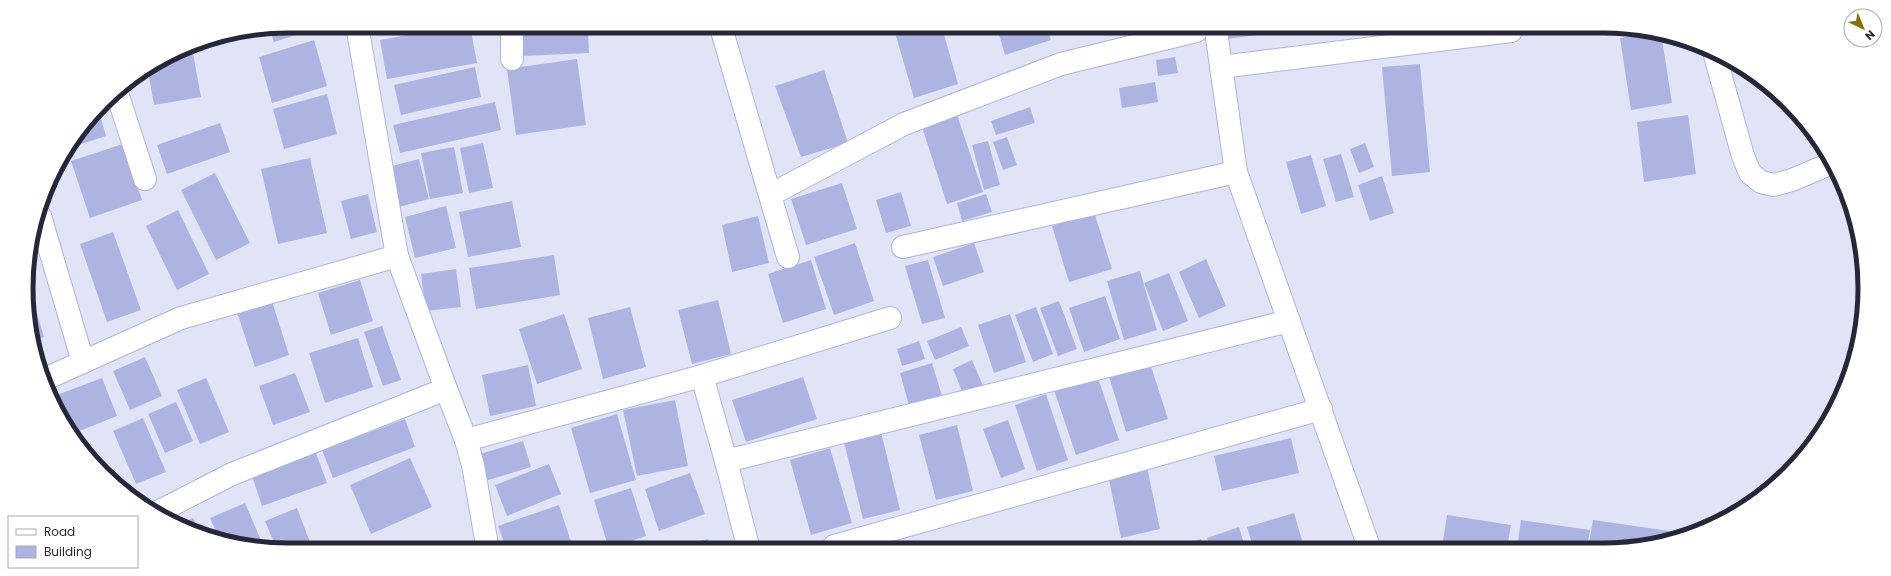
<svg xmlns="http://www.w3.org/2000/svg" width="1891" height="576" font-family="Poppins,sans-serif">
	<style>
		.building { fill: #aeb4e1 }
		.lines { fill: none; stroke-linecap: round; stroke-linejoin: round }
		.minor-casing { stroke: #aeb4e1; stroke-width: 24 }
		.minor { stroke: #fff; stroke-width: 22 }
		.rim { fill: none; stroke: #262839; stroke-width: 5 }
	</style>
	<rect width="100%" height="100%" fill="#e1e4f7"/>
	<g class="building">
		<path d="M270,31H308L274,42Z"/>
		<path d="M381,31H400V32L382,34Z"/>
		<path d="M429,31H471L477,63L387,79L380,40Z"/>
		<path d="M521,31H588L589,53L522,56Z"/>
		<path d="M913,31H943L958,84L914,98L896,36Z"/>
		<path d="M998,31H1048L1051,40L1005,55Z"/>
		<path d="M1217,31H1279V32L1219,40Z"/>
		<path d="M1657,32L1661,33L1672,103L1631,110L1620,38Z"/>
		<path d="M224,35L225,36L191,48L190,45Z"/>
		<path d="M314,40L327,86L272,103L259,57Z"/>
		<path d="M192,48L201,97L154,105L148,71L181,50Z"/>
		<path d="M1175,57L1178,73L1158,76L1156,60Z"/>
		<path d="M577,59L586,125L516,135L507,69Z"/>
		<path d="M1420,64L1430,172L1392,176L1382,67Z"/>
		<path d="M475,67L481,97L401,115L394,85Z"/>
		<path d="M824,70L848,143L801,157L775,86Z"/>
		<path d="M1155,82L1158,102L1122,108L1119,88Z"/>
		<path d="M327,94L337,134L284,149L273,109Z"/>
		<path d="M495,102L501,130L400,153L393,125Z"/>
		<path d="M1030,107L1035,123L996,135L991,121Z"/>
		<path d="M99,112L106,136L72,147L90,124Z"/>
		<path d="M956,112L983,192L947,204L921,124Z"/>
		<path d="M1688,115L1696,174L1644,182L1637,122Z"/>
		<path d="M220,123L230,152L167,174L157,145Z"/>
		<path d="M1007,137L1017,165L1003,170L993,142Z"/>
		<path d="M988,141L1000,185L984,190L972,145Z"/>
		<path d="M483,143L493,188L469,193L460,148Z"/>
		<path d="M1365,143L1374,167L1359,173L1350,149Z"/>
		<path d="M123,144L142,200L90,218L71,161Z"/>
		<path d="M454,147L463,193L430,199L421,153Z"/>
		<path d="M1341,154L1354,197L1336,202L1323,159Z"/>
		<path d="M1311,155L1326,206L1301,214L1286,162Z"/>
		<path d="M310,158L327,233L278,244L261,169Z"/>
		<path d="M419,159L429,199L399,207L388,167Z"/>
		<path d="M215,173L250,243L216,260L181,190Z"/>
		<path d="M1382,176L1394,213L1370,221L1358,185Z"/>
		<path d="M842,183L857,229L806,245L791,199Z"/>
		<path d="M901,192L911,226L886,233L876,200Z"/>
		<path d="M368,194L377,232L351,239L341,201Z"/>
		<path d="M986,194L992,212L962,221L957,203Z"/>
		<path d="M512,201L521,247L468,257L459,212Z"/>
		<path d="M446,206L456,248L415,258L405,217Z"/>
		<path d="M178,210L209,274L177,290L146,226Z"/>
		<path d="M1094,212L1112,269L1069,282L1052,226Z"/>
		<path d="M758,216L769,263L732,272L722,225Z"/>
		<path d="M113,232L141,310L107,322L80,244Z"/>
		<path d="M855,243L874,301L834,315L814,257Z"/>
		<path d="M974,243L984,272L943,286L933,257Z"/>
		<path d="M554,255L560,295L476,309L469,268Z"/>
		<path d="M1206,259L1226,306L1199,318L1179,272Z"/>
		<path d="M811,260L826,309L783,323L768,274Z"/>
		<path d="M928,260L945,318L922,324L905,266Z"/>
		<path d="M456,269L461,307L426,311L421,274Z"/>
		<path d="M1140,271L1157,330L1124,340L1107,281Z"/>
		<path d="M1169,273L1188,321L1163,331L1144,283Z"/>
		<path d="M360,280L373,321L331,335L318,293Z"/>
		<path d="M31,293L44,337L34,340Z"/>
		<path d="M1105,296L1120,339L1084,352L1069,308Z"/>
		<path d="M271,298L289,355L255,367L236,309Z"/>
		<path d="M718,300L731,354L692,364L678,310Z"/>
		<path d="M1059,301L1077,349L1058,356L1040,308Z"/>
		<path d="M630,307L646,367L603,379L588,318Z"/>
		<path d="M1036,307L1053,354L1033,362L1015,315Z"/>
		<path d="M564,314L582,369L537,384L519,329Z"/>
		<path d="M1010,314L1026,362L994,373L978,325Z"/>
		<path d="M382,326L401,380L383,386L364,332Z"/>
		<path d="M961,327L969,346L935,360L927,341Z"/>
		<path d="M358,338L373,387L325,403L309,353Z"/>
		<path d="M919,341L925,359L902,366L897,349Z"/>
		<path d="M145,357L162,396L130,410L113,371Z"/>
		<path d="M1148,357L1168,419L1126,432L1107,370Z"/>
		<path d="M972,360L984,388L964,396L953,369Z"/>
		<path d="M932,363L943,399L910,409L900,373Z"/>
		<path d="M528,365L536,406L490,416L482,375Z"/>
		<path d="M295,373L310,412L273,425L259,386Z"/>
		<path d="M1097,375L1119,440L1076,455L1054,390Z"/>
		<path d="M803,377L817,419L746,442L732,400Z"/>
		<path d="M102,378L117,416L72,434L57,395Z"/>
		<path d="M206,378L229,432L200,444L177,390Z"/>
		<path d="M1046,394L1068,460L1037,471L1015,405Z"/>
		<path d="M675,400L688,466L637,476L623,410Z"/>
		<path d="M176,402L193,441L165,453L148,414Z"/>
		<path d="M617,414L636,480L590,493L571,428Z"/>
		<path d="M143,418L166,472L136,484L113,431Z"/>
		<path d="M405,419L415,447L333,478L322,450Z"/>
		<path d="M1008,420L1025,469L1001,478L983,429Z"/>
		<path d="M957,425L973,491L936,500L919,435Z"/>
		<path d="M881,432L900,510L863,519L844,442Z"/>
		<path d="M1291,438L1299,473L1222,491L1214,456Z"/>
		<path d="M523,441L531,467L485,481L477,455Z"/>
		<path d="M830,448L852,523L811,535L790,460Z"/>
		<path d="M316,453L327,483L262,506L252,476Z"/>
		<path d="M410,458L432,507L371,534L350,485Z"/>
		<path d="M1146,462L1160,529L1121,538L1107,470Z"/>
		<path d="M549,464L561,494L507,516L495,485Z"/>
		<path d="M690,473L705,514L659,531L645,489Z"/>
		<path d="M631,488L646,536L615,546H608L594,500Z"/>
		<path d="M245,503L263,545H237L220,540L210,518Z"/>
		<path d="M559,505L572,545H505L498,526Z"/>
		<path d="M297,508L311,545H275L265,521Z"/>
		<path d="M1294,513L1302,540L1279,547H1253L1247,527Z"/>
		<path d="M1447,515L1511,525L1507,548L1442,547Z"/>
		<path d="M193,518L201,534L178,525Z"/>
		<path d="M1521,520L1590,530L1587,548H1517Z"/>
		<path d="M1593,520L1690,534L1637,548H1588Z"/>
		<path d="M1239,527L1245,547H1210L1207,538Z"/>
		<path d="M708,539L711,546H686V545Z"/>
		<path d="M1201,539L1203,547H1176V546Z"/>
		<path d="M1322,543L1323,547H1307Z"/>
	</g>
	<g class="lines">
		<defs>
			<g id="minor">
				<path d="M512,31V59"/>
				<path d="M722,31L788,257"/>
				<path d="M1216,31L1236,172L1369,547"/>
				<path d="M1714,52L1743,156L1750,173L1761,182L1774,185L1792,180L1832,163"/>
				<path d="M1221,67L1511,31"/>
				<path d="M116,90L145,179"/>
				<path d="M770,195L904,124L1061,64L1196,31"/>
				<path d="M40,216L83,362"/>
				<path d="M903,247L1236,172"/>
				<path d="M702,376L726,461L748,546"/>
				<path d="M45,379L181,318L397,256L358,31"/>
				<path d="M446,389L466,440L473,465L487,545"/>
				<path d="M466,440L702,376L890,318"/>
				<path d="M726,461L1289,321"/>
				<path d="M156,513L232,474L446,389L397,256"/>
				<path d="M834,546L1321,409"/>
			</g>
		</defs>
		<use href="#minor" class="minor-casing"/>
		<use href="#minor" class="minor"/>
	</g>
	<path d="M0 0H1891V576H0ZM288 33H1603A255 255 0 0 1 1858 288V288A255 255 0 0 1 1603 543H288A255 255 0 0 1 33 288V288A255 255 0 0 1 288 33Z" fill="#fff" fill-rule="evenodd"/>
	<path class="rim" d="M288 33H1603A255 255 0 0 1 1858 288V288A255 255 0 0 1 1603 543H288A255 255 0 0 1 33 288V288A255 255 0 0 1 288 33Z"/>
	<rect x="8" y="516" width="130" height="52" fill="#ffffff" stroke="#a8a9b0"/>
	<rect x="16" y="529" width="20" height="6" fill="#ffffff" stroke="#a8a9b0"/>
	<text x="44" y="536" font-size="12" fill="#262839">Road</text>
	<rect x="16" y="546" width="20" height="12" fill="#aeb4e1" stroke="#a8a9b0"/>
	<text x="44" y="556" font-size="12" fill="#262839">Building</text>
	<g transform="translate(1863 28) rotate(136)"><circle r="19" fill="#ffffff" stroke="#a8a9b0"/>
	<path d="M0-3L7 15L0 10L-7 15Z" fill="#7f7010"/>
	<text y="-6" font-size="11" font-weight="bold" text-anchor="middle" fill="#262839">N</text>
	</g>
</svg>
